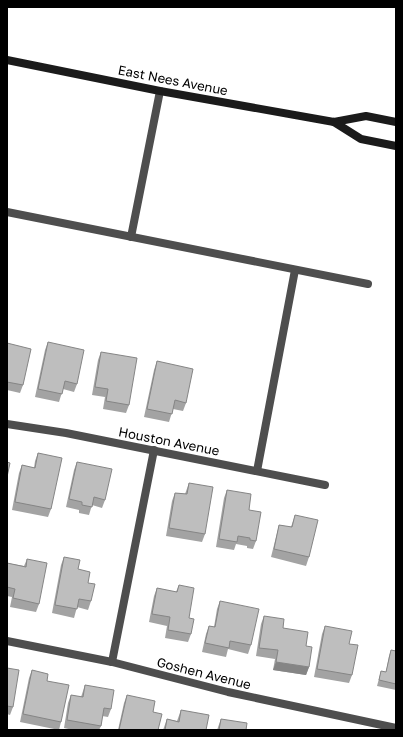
<svg xmlns="http://www.w3.org/2000/svg" width="403" height="737" font-family="'Golos Text',sans-serif">
	<style>
		.lines { fill: none; stroke-linecap: round; stroke-linejoin: round }
		.minor { stroke: #4e4e4e; stroke-width: 8 }
		.secondary { stroke: #1b1b1b; stroke-width: 8 }
		.wall { fill: #a3a3a3 }
		.shaded-wall { fill: #858585 }
		.building { fill: #bebebe; stroke: #858585 }
		.labels { text-anchor: middle; dominant-baseline: central; stroke-width: 3; stroke-linejoin: round; paint-order: stroke }
		.street-label { font-size: 13px; fill: #000; stroke: #fff }
	</style>
	<rect width="100%" height="100%" fill="#fff"/>
	<g class="lines">
		<g class="minor">
			<path d="M7,212L368,284"/>
			<path d="M131,237L160,91"/>
			<path d="M7,424L66,433L325,485"/>
			<path d="M257,471L295,270"/>
			<path d="M7,641L112,662L228,692L396,728"/>
			<path d="M112,662L154,450"/>
		</g>
		<g class="secondary">
			<path d="M7,60L160,91L334,122L366,116L396,122"/>
			<path d="M334,122L361,139L396,146"/>
		</g>
	</g>
	<g class="wall">
		<path d="M48,342L77,384L74,392L63,389L59,402L35,397L45,350Z"/>
		<path d="M7,343L23,385L20,393L7,390Z"/>
		<path d="M101,352L129,405L126,413L103,409L105,397L92,395L98,360Z"/>
		<path d="M157,361L186,403L183,411L173,409L169,422L144,417L154,370Z"/>
		<path d="M38,453L51,509L48,517L12,510L19,473L22,465L34,468L35,461Z"/>
		<path d="M77,462L105,500L102,508L92,505L89,515L79,513V510L66,507L74,470Z"/>
		<path d="M189,483L205,534L202,542L166,536L172,501L175,493L185,494Z"/>
		<path d="M227,490L249,510L256,541L253,549L247,548V546L236,544L234,550L216,547L224,498Z"/>
		<path d="M295,515L309,557L306,566L271,557L279,525L291,527Z"/>
		<path d="M64,557L78,569L88,583L91,601L88,610L77,607L74,618L52,613L61,565Z"/>
		<path d="M27,559L39,604L36,612L10,607L12,597L7,596V563L24,566Z"/>
		<path d="M179,585L189,618L191,634L188,642L165,638L167,626L149,622L154,596L157,588L176,592Z"/>
		<path d="M220,601L251,645L248,654L228,649L226,657L202,652L206,634L209,626L214,627L217,609Z"/>
		<path d="M264,616L306,646L309,667L306,675L273,670L275,659L256,656L261,624Z"/>
		<path d="M325,626L349,644L352,675L349,683L314,677L322,634Z"/>
		<path d="M391,650L396,651V690L377,686L381,671L386,672L389,656Z"/>
		<path d="M7,668L13,707L10,715L7,714Z"/>
		<path d="M32,670L61,722L59,730L20,722L29,678Z"/>
		<path d="M85,685L111,709L108,717L102,716L101,726L99,730H73L64,728L68,703L71,695L81,697Z"/>
		<path d="M127,695L158,730H118L124,703Z"/>
		<path d="M181,710L206,730H163L167,719L177,721Z"/>
		<path d="M221,719L246,730H217Z"/>
	</g>
	<path class="shaded-wall" d="M276,662L309,667L306,675L273,670Z"/>
	<g class="building">
		<path d="M48,342L84,350L77,384L65,381L62,394L38,389Z"/>
		<path d="M7,343L31,349L23,385L7,382Z"/>
		<path d="M101,352L137,358L129,405L106,401L108,389L95,387Z"/>
		<path d="M157,361L193,369L186,403L175,400L172,414L147,409Z"/>
		<path d="M38,453L62,458L51,509L15,502L22,465L35,468Z"/>
		<path d="M7,462L10,463L7,477Z"/>
		<path d="M77,462L112,469L105,500L94,497L92,507L82,505V502L69,499Z"/>
		<path d="M189,483L213,487L205,534L169,528L175,493L187,494Z"/>
		<path d="M227,490L251,494L249,510L261,512L256,541L250,540V538L238,536L237,542L219,539Z"/>
		<path d="M295,515L318,520L309,557L274,549L279,525L292,527Z"/>
		<path d="M64,557L80,560L78,569L90,572L88,583L95,584L91,601L79,599L77,609L55,605Z"/>
		<path d="M27,559L47,563L39,604L13,598L15,589L7,587V563L26,567Z"/>
		<path d="M179,585L194,588L189,618L194,619L191,634L168,630L170,617L152,614L157,588L177,592Z"/>
		<path d="M220,601L259,609L251,645L230,641L229,648L205,643L209,626L215,627Z"/>
		<path d="M264,616L284,619L283,628L308,632L306,646L312,647L309,667L276,662L278,650L259,648Z"/>
		<path d="M325,626L352,631L349,644L358,645L352,675L317,669Z"/>
		<path d="M391,650L396,651V684L379,680L381,671L386,672Z"/>
		<path d="M7,668L19,670L13,707L7,706Z"/>
		<path d="M32,670L48,674L47,681L69,685L61,722L23,714Z"/>
		<path d="M85,685L114,690L111,709L104,708L101,726L67,720L71,695L83,697Z"/>
		<path d="M127,695L155,701L153,712L162,714L158,730H119Z"/>
		<path d="M181,710L209,715L206,730H165L167,719L179,722Z"/>
		<path d="M221,719L247,723L246,730H219Z"/>
	</g>
	<g class="labels">
		<g class="street-label">
			<text transform="translate(173 80) rotate(11)">East Nees Avenue</text>
			<text transform="translate(169 441) rotate(11)">Houston Avenue</text>
			<text transform="translate(204 673) rotate(14)">Goshen Avenue</text>
		</g>
	</g>
	<rect width="403" height="737" fill="none" stroke="#000000" stroke-width="16"/>
</svg>
